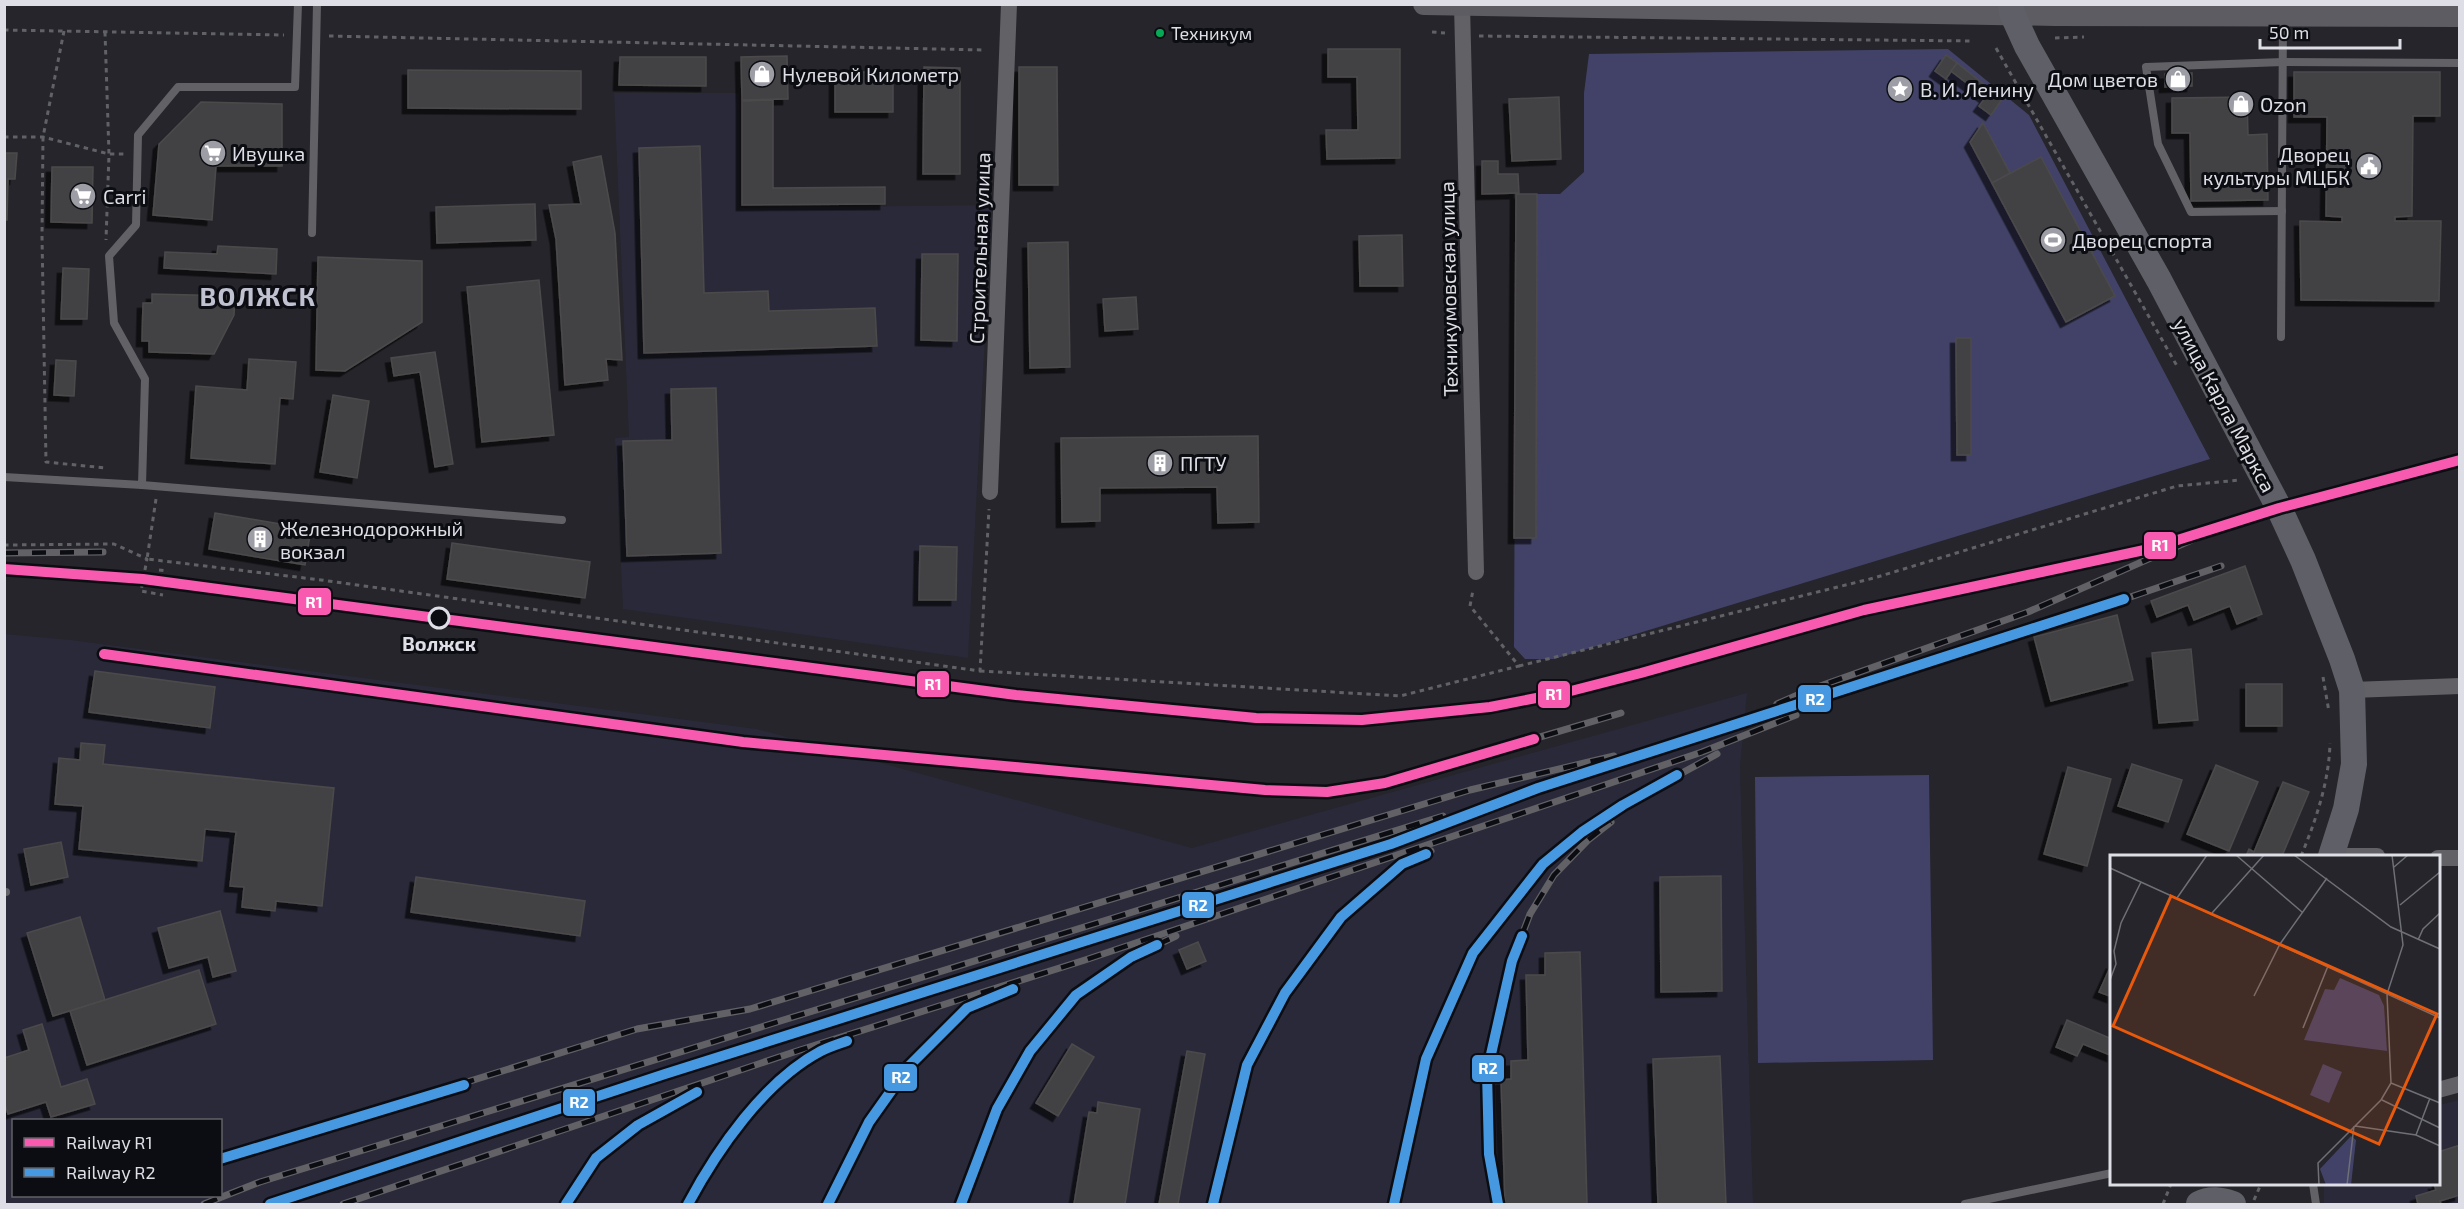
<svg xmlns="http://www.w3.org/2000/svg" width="2464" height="1209" font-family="'Exo 2',sans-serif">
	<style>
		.built { fill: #292939; fill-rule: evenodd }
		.green { fill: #424268 }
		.building { fill: #434244; stroke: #4b4a4a; stroke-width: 1.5; filter: url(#shadow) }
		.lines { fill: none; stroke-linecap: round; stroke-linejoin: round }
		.path { stroke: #616266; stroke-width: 3; stroke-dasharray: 4.5 4.5; stroke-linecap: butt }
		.lane { stroke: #616166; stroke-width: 8 }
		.street { stroke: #616166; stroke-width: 16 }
		.secondary { stroke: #5c5c62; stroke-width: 22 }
		.primary { stroke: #5f6067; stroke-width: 26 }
		.rail-casing { stroke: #616166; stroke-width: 7 }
		.rail { stroke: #0c0d12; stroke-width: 4.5; stroke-dasharray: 14; stroke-linecap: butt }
		.rail-1-casing { stroke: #0c0d12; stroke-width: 15 }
		.rail-2-casing { stroke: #0c0d12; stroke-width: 15 }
		.rail-1 { stroke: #f75aaf; stroke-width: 10 }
		.rail-2 { stroke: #4699e1; stroke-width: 10 }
		.bus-dot { fill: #06aa56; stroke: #0c0d12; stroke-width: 2 }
		.stop-dot { fill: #0c0d12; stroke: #dddee6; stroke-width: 3 }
		.labels { text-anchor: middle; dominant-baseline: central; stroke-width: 6; stroke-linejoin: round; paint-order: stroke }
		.bus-label { font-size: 18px; fill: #dddee6; stroke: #0c0d12; text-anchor: start }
		.poi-label { font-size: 20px; fill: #dddee6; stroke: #0c0d12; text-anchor: start }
		.street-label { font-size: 20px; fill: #dddee6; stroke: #0c0d12 }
		.stop-label { font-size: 20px; font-weight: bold; fill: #dddee6; stroke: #0c0d12 }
		.district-label { font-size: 26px; font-weight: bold; letter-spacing: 1.5px; fill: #c1c2d1; stroke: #0c0d12 }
		.inset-road { fill: none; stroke: #6f6f76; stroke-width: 1.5 }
		.view { fill: #e8590c; fill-opacity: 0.15; stroke: #e8590c; stroke-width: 3 }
		.inset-edge { fill: none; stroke: #dddee6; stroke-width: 3 }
		.line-badge { stroke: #0c0d12; stroke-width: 2 }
		.badge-label { font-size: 16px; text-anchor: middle; font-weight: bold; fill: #fff }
	</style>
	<defs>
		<filter id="shadow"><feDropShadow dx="-5.5" dy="5.5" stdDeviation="0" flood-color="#0009"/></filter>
	</defs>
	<rect width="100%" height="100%" fill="#25252b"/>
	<g class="built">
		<path d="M614,93H739V208L992,205L968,658L623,609L615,438L629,437Z"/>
		<path d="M4,634L71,640L757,729L1192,848L1747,693L1740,766L1753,1204H5ZM14,1120H220V1196H14Z"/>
		<path d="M2459,1100V1204H2324V1184H2438L2439,1105Z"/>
	</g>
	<g class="green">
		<path d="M1948,49L2029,115L2210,459L1554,659H1525L1514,647L1516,194H1560L1584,172V93L1589,54Z"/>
		<path d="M1929,775L1933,1060L1758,1063L1755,777Z"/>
	</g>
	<g class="building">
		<path d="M1328,49H1400V158L1327,159L1326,130H1358L1357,77H1328Z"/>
		<path d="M1946,55L1957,63L1946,79L1935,71Z"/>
		<path d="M787,56L788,99L742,100L741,57Z"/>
		<path d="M620,57H706V86L619,85Z"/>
		<path d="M1957,63L1991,90L1985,97L1951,71Z"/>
		<path d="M924,67L960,68V174H923Z"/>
		<path d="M1019,67H1057L1058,185H1019Z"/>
		<path d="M408,70L581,71V109L408,108Z"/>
		<rect x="835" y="72" width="58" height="40"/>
		<path d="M2294,72H2440V116H2413L2412,216L2395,217V221H2441L2439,301L2301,300L2300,221L2342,222V217L2326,216L2327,117H2294Z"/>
		<path d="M2192,73V86L2165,87V74Z"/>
		<path d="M1991,90L2003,98L1991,115L1979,106Z"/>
		<path d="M1559,97L1561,159L1512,161L1509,99Z"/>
		<path d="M2247,97L2248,135L2267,134L2268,200L2191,201L2190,133H2172V98Z"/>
		<path d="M773,100V188L885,187V204L742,205V101Z"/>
		<path d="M201,102L282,104V166H216L212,220L153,215L159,144Z"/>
		<path d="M1983,123L2010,173L1992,183L1970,142Z"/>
		<path d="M700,146L704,293L768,291L769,311L875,308L877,346L644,353L639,148Z"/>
		<path d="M4,153H17L15,179H8L7,220H4Z"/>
		<path d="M601,156L615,233L622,360L606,359L608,380L565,385L556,239L549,205L581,204L573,162Z"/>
		<path d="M2041,157L2115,296L2066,322L1992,183Z"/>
		<path d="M1482,161H1498V174H1518L1519,193L1482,194Z"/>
		<path d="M52,167H93L92,223L51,222Z"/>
		<path d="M1516,194H1537L1536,538H1514Z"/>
		<path d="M535,204L536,240L437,243L436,207Z"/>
		<path d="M1402,235L1403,286H1360L1359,236Z"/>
		<path d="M1068,242L1070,367L1030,368L1028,243Z"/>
		<path d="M218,246L277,249L276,274L164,268L165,252L217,254Z"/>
		<path d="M922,254H958L957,341L921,340Z"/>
		<path d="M318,257L422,261V322L345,371L316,370Z"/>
		<path d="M63,268L89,269L87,319H61Z"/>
		<path d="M539,280L554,435L482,442L467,287Z"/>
		<path d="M152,294L235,296L234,315L214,354L149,352V341H142L143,303H152Z"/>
		<path d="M1136,297L1138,329L1105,331L1103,299Z"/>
		<path d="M1956,338H1971V455H1957Z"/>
		<path d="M435,352L453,464L435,467L420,372L394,376L391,358Z"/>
		<path d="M249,359L296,362L293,399L280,398L275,464L191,458L196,386L247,390Z"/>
		<path d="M56,360L76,361L74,396L54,395Z"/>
		<path d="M716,388L721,553L627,556L623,441L672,440L671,389Z"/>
		<path d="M333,395L369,401L357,478L320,472Z"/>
		<path d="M1258,436L1259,522L1218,523L1217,487L1100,488V521L1062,522L1061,438Z"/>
		<path d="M215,513L311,529L305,565L209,549Z"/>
		<path d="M452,543L590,562L585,598L447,579Z"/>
		<path d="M920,546L957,547L956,600H919Z"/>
		<path d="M2245,566L2262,614L2237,624L2230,606L2194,620L2188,605L2157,617L2151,601Z"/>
		<path d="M2117,615L2133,680L2051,701L2034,637Z"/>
		<path d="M2191,649L2198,720L2159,723L2152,653Z"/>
		<path d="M95,671L215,687L210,728L89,712Z"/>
		<rect x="2246" y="684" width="36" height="42"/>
		<path d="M81,743L105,745L103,764L334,788L322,906L276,901L275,911L242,907L244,887L230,886L236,832L205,829L202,861L79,849L83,806L55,804L59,758L80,760Z"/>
		<path d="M2132,764L2182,780L2168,822L2118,806Z"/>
		<path d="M2216,765L2258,782L2229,851L2187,834Z"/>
		<path d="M2068,767L2111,779L2087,866L2044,854Z"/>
		<path d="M2283,782L2309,792L2282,856H2246L2249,849L2254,852Z"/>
		<path d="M61,842L68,877L31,885L24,849Z"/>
		<path d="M1721,876L1722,991L1661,992L1660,877Z"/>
		<path d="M416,877L585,901L580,936L411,912Z"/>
		<path d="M220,911L236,971L213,977L208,957L169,968L158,928Z"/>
		<path d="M80,917L105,1000L53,1016L27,933Z"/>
		<path d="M1198,942L1206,961L1187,969L1179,950Z"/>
		<path d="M1580,952L1587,1204H1505L1501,1080L1511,1079V1061L1528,1060L1526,975H1545V953Z"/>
		<path d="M2112,963V997L2099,992Z"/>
		<path d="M199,970L216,1024L87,1065L70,1011Z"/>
		<path d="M2067,1020L2112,1039V1056L2083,1044L2077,1056L2056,1047Z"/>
		<path d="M42,1024L61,1087L87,1079L95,1104L51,1117L46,1102L8,1114L4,1101V1058L29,1050L23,1030Z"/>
		<path d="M1072,1044L1094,1057L1058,1116L1036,1103Z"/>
		<path d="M1187,1051L1205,1054L1178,1204H1159Z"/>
		<path d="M1720,1056L1726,1204H1658L1653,1059Z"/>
		<path d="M1098,1102L1140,1109L1125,1204H1074L1089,1112L1097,1113Z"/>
		<path d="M2460,1145V1195L2440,1201L2441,1204H2418L2416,1196L2436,1190L2434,1184H2438V1152Z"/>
	</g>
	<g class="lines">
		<g class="path">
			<path d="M4,30L284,35"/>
			<path d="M64,31L43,137L42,236L46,462L106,468"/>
			<path d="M105,32L109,154L106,240"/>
			<path d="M1432,32L1445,33"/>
			<path d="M329,36L984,50"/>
			<path d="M1479,36L1974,41"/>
			<path d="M2055,38L2084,37"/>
			<path d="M1996,48L2177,366"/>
			<path d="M4,137H43L109,154H124"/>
			<path d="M156,499L147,559L321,580L980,671L989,509"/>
			<path d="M4,545L114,544L147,559L141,591L163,595"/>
			<path d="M159,570L168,571"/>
			<path d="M1519,666L1874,578L2177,486L2240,480"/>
			<path d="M980,671L1400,696L1519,666L1470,606L1473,590"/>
			<path d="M2323,677L2329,712"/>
			<path d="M2301,856C2316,820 2329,782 2330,743"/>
			<path d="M2254,1200L2261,1184"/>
			<path d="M2163,1204L2171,1184"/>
		</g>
		<g class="lane">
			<path d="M2282,211L2191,212L2158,144L2146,67L2283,62L2460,63"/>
			<path d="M312,233L317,4"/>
			<path d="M2281,337L2283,16"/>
			<path d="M4,477L142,485L145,379L114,323L109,256L136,225L138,135L178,87H295L298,4"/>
			<path d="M142,485L562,520"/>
			<path d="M4,892H6"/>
			<path d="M2313,1184L2316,1204"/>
			<path d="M1965,1204L2112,1173"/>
		</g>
		<g class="street">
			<path d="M1462,5L1476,572"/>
			<path d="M990,492L1009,4"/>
			<path d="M2352,690L2460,686"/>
			<path d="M2331,856H2377"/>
			<path d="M2438,858H2460"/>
			<path d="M2438,1090L2460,1084"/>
		</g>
		<path class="secondary" d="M1424,4L2055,15L2460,16"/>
		<g class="primary">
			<path d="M2011,4L2012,13L2027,46L2159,280L2279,508L2303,560L2342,659L2352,690L2354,764L2346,809L2331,856"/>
			<path d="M2199,1204C2210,1198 2221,1200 2233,1204"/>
		</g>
		<defs>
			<g id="rail">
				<path d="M4,553L103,552"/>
				<path d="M4,569L143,579L438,619"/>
				<path d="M104,654L743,742L1265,790L1327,792L1385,783L1621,713"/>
				<path d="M1777,704L1809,690L2028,612L2228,524"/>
				<path d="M220,1159L637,1029L750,1009L1470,790L1614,756"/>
				<path d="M204,1204L260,1182L1443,816"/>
				<path d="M270,1204L665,1074L1391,844L1538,788L2069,618L2221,566"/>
				<path d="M343,1204L800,1050L1085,960L1528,811L1702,752L1796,715"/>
				<path d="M566,1204L596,1158L638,1125L700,1091"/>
				<path d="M688,1204C716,1153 771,1070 827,1048"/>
				<path d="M828,1204L869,1122L908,1067L967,1008L999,995"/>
				<path d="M961,1204L997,1109L1030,1051L1076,995L1131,957L1176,936"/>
				<path d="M1213,1204L1247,1065L1285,993L1341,917L1402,864L1431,851"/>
				<path d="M1394,1204L1426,1059L1473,953L1543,864L1582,832L1623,805L1717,754"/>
				<path d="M1498,1204L1489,1154L1487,1072L1512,961L1530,914L1554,875L1588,840L1611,822"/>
			</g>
		</defs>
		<use href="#rail" class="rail-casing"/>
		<use href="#rail" class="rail"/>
		<defs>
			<g id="rail-1">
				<path d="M4,569L143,579L1016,695L1256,718L1362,720L1490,707L1567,692L1641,673L1864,610L2149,549L2279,508L2460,460"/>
				<path d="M104,654L743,742L1265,790L1327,792L1385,783L1534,739"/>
			</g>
			<g id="rail-2">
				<path d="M220,1159L464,1085"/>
				<path d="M270,1204L665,1074L1391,844L1538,788L2124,599"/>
				<path d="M566,1204L596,1158L638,1125L697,1092"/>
				<path d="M688,1204C717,1150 764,1081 821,1051C829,1047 838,1044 847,1041"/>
				<path d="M828,1204L869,1122L908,1067L967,1008L1013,989"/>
				<path d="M961,1204L997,1109L1030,1051L1076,995L1131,957L1157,945"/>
				<path d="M1213,1204L1247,1065L1285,993L1341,917L1402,864L1426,854"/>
				<path d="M1394,1204L1426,1059L1473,953L1543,864L1582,832L1623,805L1677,775"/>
				<path d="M1498,1204L1489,1154L1487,1072L1512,961L1522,936"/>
			</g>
		</defs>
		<use href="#rail-1" class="rail-1-casing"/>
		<use href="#rail-2" class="rail-2-casing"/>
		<use href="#rail-1" class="rail-1"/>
		<use href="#rail-2" class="rail-2"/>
	</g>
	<defs>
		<symbol id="shop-disc" viewBox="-11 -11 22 22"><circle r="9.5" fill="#9d9da5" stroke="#0c0d12"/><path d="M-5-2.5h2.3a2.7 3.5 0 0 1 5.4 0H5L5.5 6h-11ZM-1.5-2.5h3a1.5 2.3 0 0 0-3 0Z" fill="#fff"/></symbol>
		<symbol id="sight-disc" viewBox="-11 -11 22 22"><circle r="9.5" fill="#9d9da5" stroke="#0c0d12"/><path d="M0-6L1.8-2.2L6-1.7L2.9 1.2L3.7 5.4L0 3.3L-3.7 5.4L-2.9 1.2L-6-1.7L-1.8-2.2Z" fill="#fff"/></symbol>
		<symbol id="supermarket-disc" viewBox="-11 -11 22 22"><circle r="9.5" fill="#9d9da5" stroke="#0c0d12"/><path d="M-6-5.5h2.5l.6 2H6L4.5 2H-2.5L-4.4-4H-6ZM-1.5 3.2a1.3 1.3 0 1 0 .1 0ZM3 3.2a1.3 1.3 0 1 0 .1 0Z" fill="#fff"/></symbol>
		<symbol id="civic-disc" viewBox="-11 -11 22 22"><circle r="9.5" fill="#9d9da5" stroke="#0c0d12"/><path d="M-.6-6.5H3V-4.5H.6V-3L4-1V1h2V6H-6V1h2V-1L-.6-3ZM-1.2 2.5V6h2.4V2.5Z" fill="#fff"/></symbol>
		<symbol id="stadium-disc" viewBox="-11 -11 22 22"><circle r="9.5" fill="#9d9da5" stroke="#0c0d12"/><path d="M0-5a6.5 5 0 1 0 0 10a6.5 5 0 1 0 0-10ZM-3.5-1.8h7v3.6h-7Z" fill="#fff"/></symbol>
		<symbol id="building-disc" viewBox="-11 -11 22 22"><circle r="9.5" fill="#9d9da5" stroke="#0c0d12"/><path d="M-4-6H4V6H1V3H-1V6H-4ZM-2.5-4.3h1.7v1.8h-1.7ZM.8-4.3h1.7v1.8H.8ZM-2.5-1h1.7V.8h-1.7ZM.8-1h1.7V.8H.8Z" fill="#fff"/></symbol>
	</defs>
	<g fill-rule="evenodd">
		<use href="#shop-disc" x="747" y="59" width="30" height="30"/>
		<use href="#shop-disc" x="2163" y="64" width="30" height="30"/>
		<use href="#sight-disc" x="1885" y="74" width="30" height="30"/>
		<use href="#shop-disc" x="2226" y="89" width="30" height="30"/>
		<use href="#supermarket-disc" x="198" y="138" width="30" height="30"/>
		<use href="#civic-disc" x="2354" y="151" width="30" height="30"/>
		<use href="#supermarket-disc" x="68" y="181" width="30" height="30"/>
		<use href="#stadium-disc" x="2038" y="225" width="30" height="30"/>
		<use href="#building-disc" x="1145" y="448" width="30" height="30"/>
		<use href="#building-disc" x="245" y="524" width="30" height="30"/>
	</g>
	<circle class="bus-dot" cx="1160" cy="33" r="5"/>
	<circle class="stop-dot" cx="439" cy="618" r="10"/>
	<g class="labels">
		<g class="bus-label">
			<text x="1171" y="33">Техникум</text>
		</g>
		<g class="poi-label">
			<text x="782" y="74">Нулевой Километр</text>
			<text x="2158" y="79" text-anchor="end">Дом цветов</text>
			<text x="1920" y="89">В. И. Ленину</text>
			<text x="2260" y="104">Ozon</text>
			<text x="232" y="153">Ивушка</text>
			<text x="2350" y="154" text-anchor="end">Дворец<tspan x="2350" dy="23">культуры МЦБК</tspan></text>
			<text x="103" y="196">Carri</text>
			<text x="2072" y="240">Дворец спорта</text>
			<text x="1180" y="463">ПГТУ</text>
			<text x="280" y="528">Железнодорожный<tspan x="280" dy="23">вокзал</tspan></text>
		</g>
		<g class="street-label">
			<text transform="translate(979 248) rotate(-88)">Строительная улица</text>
			<text transform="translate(1448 289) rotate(-91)">Техникумовская улица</text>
			<text transform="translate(2225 405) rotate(62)">улица Карла Маркса</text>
		</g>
		<g class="stop-label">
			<text x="439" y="643">Волжск</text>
		</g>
		<g class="district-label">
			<text x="258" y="295">ВОЛЖСК</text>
		</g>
	</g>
	<g transform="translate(2110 855)">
		<rect width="330" height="330" fill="#25252b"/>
		<path d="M230,123L269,140L274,151L277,196L194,185L215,134L224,135ZM213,209L232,217L219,248L200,240ZM241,281L246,285L241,330H216L210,314Z" fill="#424268"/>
		<path class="inset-road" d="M126,0L192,57M184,0L281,72L330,94M284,12L298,0M0,13L330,163M67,43L97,0M290,50L330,17M102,58L154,0M308,85L313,74L330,58M0,125L6,109L4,96L11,68L31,27M144,141L170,89L217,23M193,173L218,111M281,228L330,248M272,245L330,273M245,271L306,280L330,291M306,280L320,243M209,330L208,308L271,245L281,228L277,139L293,90L282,0M237,330L244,271"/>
		<path class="view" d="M61,41L327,159L269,289L3,171Z"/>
		<rect width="330" height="330" class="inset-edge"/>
	</g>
	<g class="line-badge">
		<rect x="2143" y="531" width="34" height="29" rx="6" fill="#f75aaf"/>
		<rect x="297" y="587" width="35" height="29" rx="6" fill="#f75aaf"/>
		<rect x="916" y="670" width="34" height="28" rx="6" fill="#f75aaf"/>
		<rect x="1537" y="680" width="34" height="29" rx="6" fill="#f75aaf"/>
		<rect x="1797" y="684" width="35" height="29" rx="6" fill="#4699e1"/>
		<rect x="1181" y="891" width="34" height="28" rx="6" fill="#4699e1"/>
		<rect x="1471" y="1054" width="34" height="29" rx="6" fill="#4699e1"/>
		<rect x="883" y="1063" width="35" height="29" rx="6" fill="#4699e1"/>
		<rect x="562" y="1088" width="34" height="29" rx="6" fill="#4699e1"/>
	</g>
	<g class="badge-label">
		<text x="2160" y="551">R1</text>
		<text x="314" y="608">R1</text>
		<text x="933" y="690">R1</text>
		<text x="1554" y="700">R1</text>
		<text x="1815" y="705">R2</text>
		<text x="1198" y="911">R2</text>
		<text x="1488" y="1074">R2</text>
		<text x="901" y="1083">R2</text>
		<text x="579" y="1108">R2</text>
	</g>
	<rect width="2464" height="1209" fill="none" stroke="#dddee6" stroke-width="12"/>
	<rect x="12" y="1119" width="210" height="78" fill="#0c0d12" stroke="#606167" stroke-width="1.5"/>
	<rect x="24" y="1138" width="30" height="9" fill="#f75aaf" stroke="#606167" stroke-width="1.5"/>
	<text x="66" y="1149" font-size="18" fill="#dddee6">Railway R1</text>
	<rect x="24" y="1168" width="30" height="9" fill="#4699e1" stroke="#606167" stroke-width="1.5"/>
	<text x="66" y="1179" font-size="18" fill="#dddee6">Railway R2</text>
	<path d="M2260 39v9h140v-9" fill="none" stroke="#dddee6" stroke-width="3"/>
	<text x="2269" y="39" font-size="18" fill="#dddee6" stroke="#0c0d12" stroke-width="4.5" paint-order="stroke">50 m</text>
</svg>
